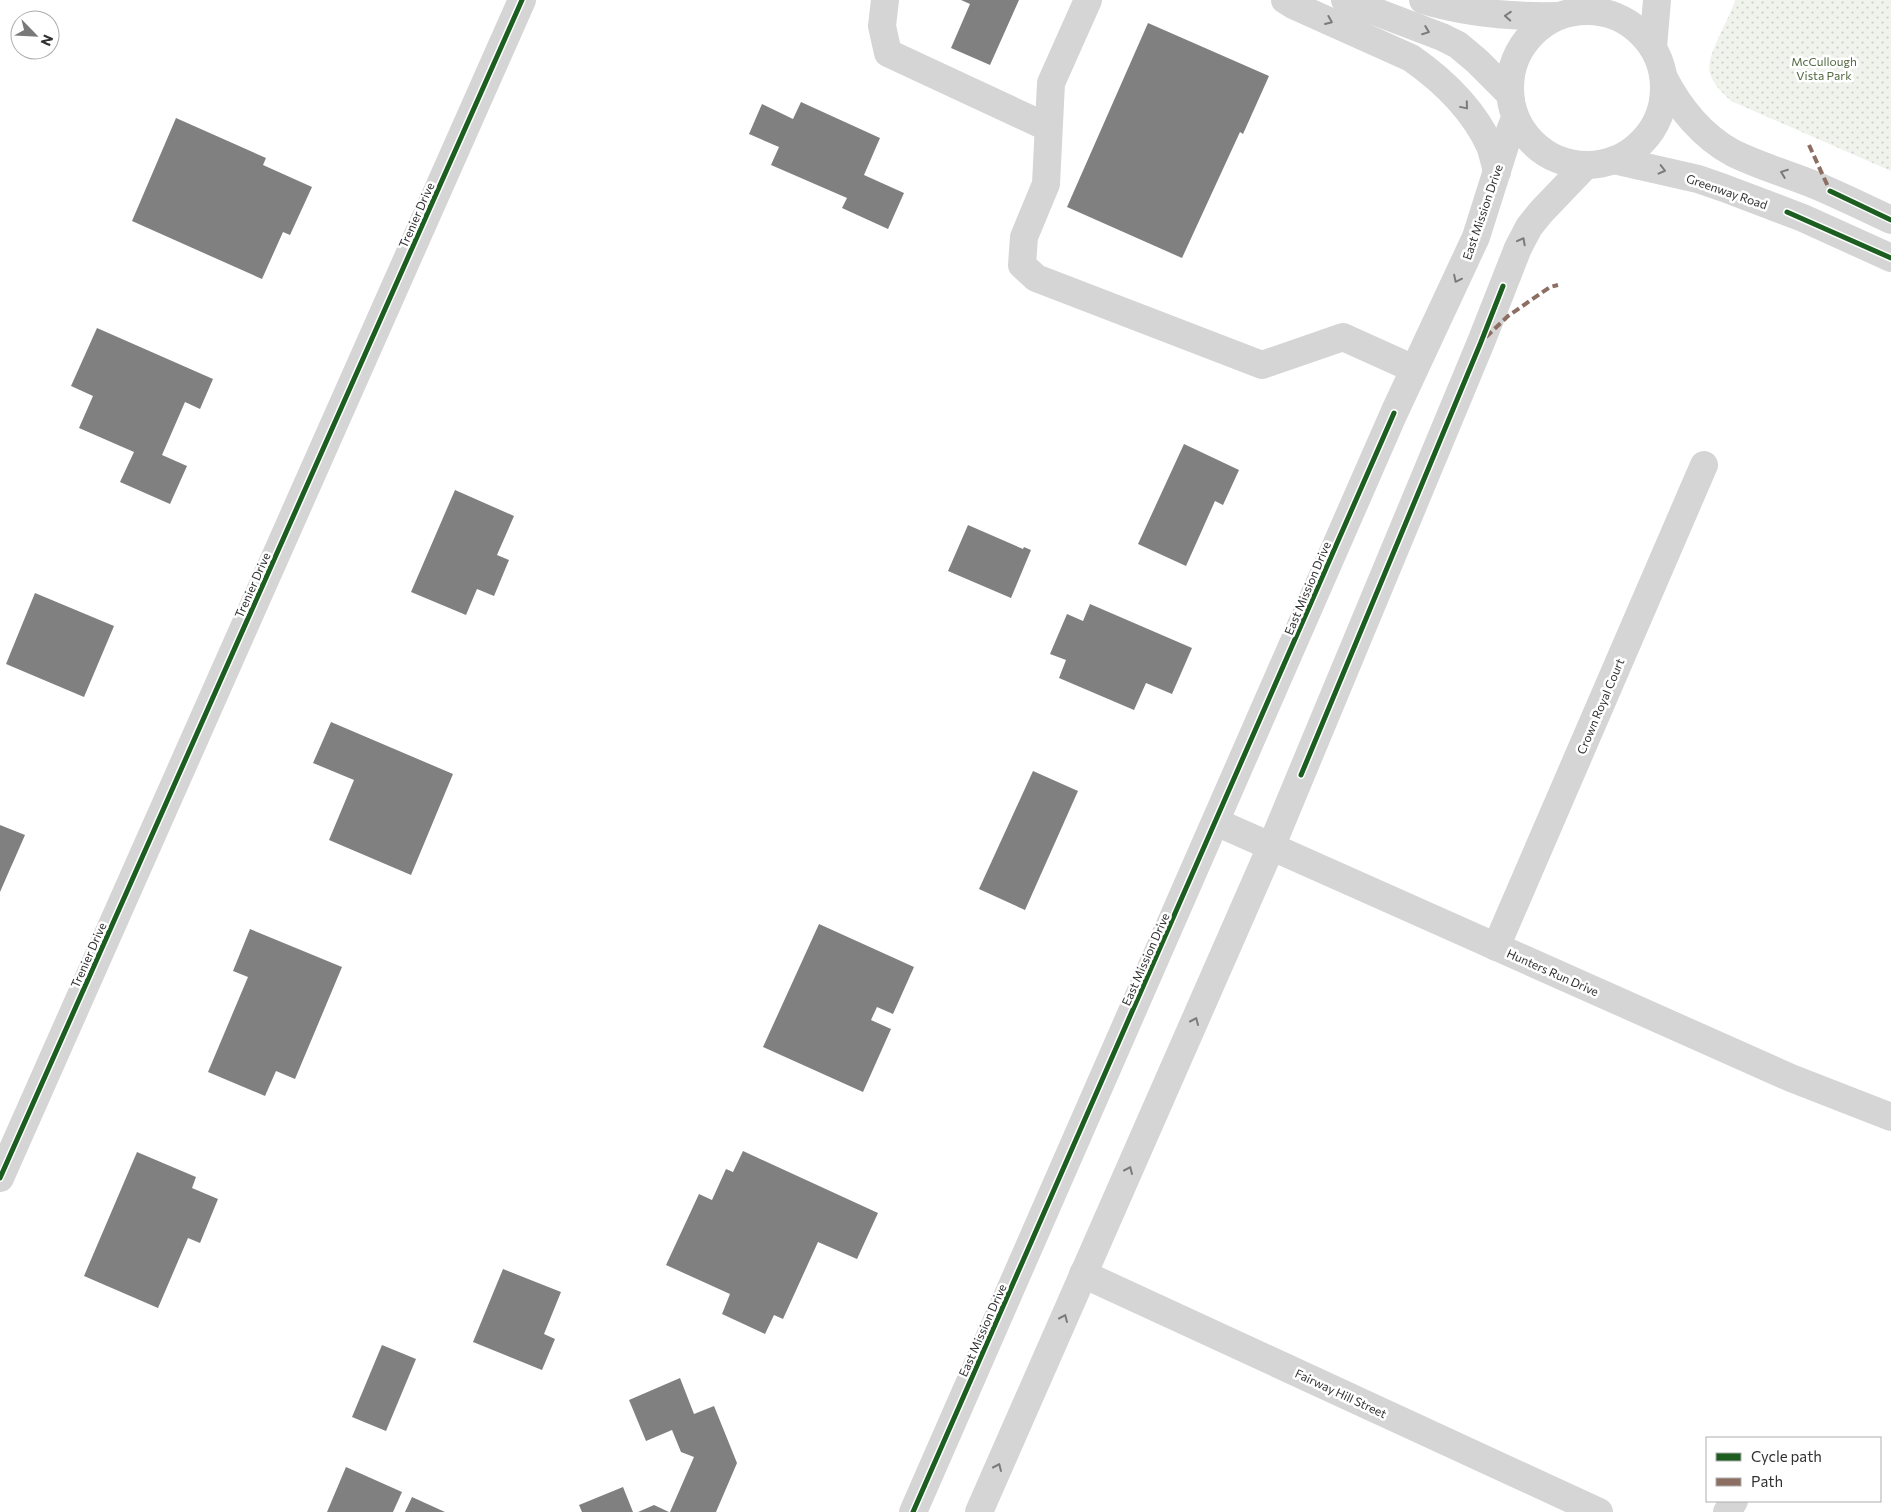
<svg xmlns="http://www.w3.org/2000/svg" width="1891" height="1512" font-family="Commissioner,sans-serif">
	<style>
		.park { fill: url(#park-dots) }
		.building { fill: #808080 }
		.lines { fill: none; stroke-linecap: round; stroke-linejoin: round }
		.minor { stroke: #d5d5d5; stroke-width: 28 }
		.quiet { stroke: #8d6e63; stroke-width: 4; stroke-dasharray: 8 4; stroke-linecap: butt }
		.cycleway-casing { stroke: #fff; stroke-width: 8 }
		.cycleway { stroke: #1b5e20; stroke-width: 5 }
		.oneway { stroke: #7b7b7b }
		.labels { text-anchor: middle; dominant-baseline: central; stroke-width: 5; stroke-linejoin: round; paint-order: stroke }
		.park-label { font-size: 12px; fill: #536a41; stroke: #fff }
		.street-label { font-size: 12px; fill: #313131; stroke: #fff }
	</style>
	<defs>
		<pattern id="park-dots" width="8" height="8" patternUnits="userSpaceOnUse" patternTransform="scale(1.25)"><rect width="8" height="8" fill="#f0f3ec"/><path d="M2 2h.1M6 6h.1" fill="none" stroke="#ced1cb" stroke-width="1.8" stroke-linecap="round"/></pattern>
	</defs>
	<rect width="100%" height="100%" fill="#fff"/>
	<path class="park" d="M1735,0H1891V171L1731,101C1723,93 1713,85 1710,73C1705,56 1730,19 1735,0Z"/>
	<g class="building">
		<path d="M961,0H1019L990,65L951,48L970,4Z"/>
		<path d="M1148,23L1269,76L1243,134L1240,132L1182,258L1067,207Z"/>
		<path d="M801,102L880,138L864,175L904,193L888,229L842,208L847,198L771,165L779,147L749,134L762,104L793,119Z"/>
		<path d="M176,118L266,158L263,165L312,187L290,235L283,232L262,279L132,221Z"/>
		<path d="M97,328L213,379L200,409L185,402L162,455L187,466L170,504L120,482L134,452L79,428L93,396L71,386Z"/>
		<path d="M1184,444L1239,470L1223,505L1215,501L1186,566L1138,544Z"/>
		<path d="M455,490L514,516L497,555L509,560L494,596L477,589L466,615L411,592Z"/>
		<path d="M968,525L1023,549L1024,547L1031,550L1011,598L948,571Z"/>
		<path d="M35,593L114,626L84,697L6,664Z"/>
		<path d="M1090,604L1192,648L1172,694L1146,683L1134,710L1059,678L1066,660L1050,654L1067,614L1083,621Z"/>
		<path d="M331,722L453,774L411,875L329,840L354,780L313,763Z"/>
		<path d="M1033,771L1078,791L1025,910L979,889Z"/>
		<path d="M0,825L25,835L0,892Z"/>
		<path d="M819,924L914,967L893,1014L877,1007L871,1020L891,1029L863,1092L763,1047Z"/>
		<path d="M250,929L342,967L295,1079L276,1071L265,1096L208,1072L248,977L233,971Z"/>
		<path d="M743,1151L878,1213L857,1259L818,1242L783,1319L774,1315L765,1334L722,1314L730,1294L666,1265L699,1194L712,1200L726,1169L733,1172Z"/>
		<path d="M137,1152L196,1177L192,1188L218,1199L200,1243L188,1238L158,1308L84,1276Z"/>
		<path d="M503,1269L561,1292L544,1334L555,1339L542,1370L473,1342Z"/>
		<path d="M382,1345L416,1359L386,1431L352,1417Z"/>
		<path d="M680,1378L694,1414L714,1406L737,1463L716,1512H670L694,1457L681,1452L672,1430L646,1441L629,1400Z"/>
		<path d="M346,1467L402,1492L393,1512H327Z"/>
		<path d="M623,1487L633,1512H582L579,1505Z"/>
		<path d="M412,1497L445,1512H405Z"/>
		<path d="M654,1505L669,1512H638Z"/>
	</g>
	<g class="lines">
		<g class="minor">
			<path d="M885,0L882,26L888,53L1047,127"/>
			<path d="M1088,0L1051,83L1046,184L1024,237L1022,265L1036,278L1262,365L1343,337L1414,369"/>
			<path d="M1285,0L1293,5L1411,58C1444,81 1473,109 1490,146C1493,154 1495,164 1497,172"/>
			<path d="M1345,0L1442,37L1458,45L1477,61L1509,93"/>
			<path d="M1423,0C1467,13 1511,17 1556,16"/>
			<circle cx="1587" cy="88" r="77"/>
			<path d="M1653,47L1657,0"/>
			<path d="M1664,78C1679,108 1703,137 1733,153C1759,166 1788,174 1815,185C1841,196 1866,208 1891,220"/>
			<path d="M1614,160L1698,179L1724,188L1803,218L1891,258"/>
			<path d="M1216,822L1791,1078L1891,1117"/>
			<path d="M1496,947L1704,465"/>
			<path d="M0,1178L522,0"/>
			<path d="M1083,1274L1599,1512"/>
			<path d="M913,1512L1394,413L1476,237L1508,136L1515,118"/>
			<path d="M979,1512L1271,847L1481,342L1518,248L1529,227L1541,212L1585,166"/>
			<path d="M1727,1512L1734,1501"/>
		</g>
		<g class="quiet">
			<path d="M1809,145L1830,191"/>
			<path d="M1486,337L1508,316L1550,287L1558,285"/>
		</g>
		<defs>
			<g id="cycleway">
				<path d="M1830,191L1891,220"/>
				<path d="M1787,212L1891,258"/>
				<path d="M1301,775L1481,342L1503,286"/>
				<path d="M0,1178L522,0"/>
				<path d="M913,1512L1394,413"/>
			</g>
		</defs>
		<use href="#cycleway" class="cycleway-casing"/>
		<use href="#cycleway" class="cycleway"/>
	</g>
	<defs><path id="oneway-chevron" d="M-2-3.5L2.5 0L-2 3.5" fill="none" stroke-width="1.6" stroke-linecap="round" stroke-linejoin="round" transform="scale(1.25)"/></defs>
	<g class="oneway">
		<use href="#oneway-chevron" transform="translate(1508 16) rotate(-176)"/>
		<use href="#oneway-chevron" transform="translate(1329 21) rotate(23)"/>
		<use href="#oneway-chevron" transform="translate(1426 31) rotate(21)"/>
		<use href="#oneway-chevron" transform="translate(1465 106) rotate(50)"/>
		<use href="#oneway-chevron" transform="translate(1662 170) rotate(14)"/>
		<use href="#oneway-chevron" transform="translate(1784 173) rotate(-159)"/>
		<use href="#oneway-chevron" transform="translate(1522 241) rotate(-62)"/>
		<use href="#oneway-chevron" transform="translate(1457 279) rotate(116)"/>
		<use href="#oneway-chevron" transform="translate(1195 1021) rotate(-66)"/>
		<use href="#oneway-chevron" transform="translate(1129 1170) rotate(-66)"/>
		<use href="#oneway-chevron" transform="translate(1064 1318) rotate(-66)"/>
		<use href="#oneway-chevron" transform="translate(998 1467) rotate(-66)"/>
	</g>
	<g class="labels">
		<g class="park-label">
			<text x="1824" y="61">McCullough<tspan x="1824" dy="14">Vista Park</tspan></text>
		</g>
		<g class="street-label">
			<text transform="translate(1727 191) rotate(19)">Greenway Road</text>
			<text transform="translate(1482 212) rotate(-71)">East Mission Drive</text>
			<text transform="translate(416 215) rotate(-66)">Trenier Drive</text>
			<text transform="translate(252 585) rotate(-66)">Trenier Drive</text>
			<text transform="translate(1307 588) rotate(-67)">East Mission Drive</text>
			<text transform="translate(1600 706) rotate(-67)">Crown Royal Court</text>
			<text transform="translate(88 955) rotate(-66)">Trenier Drive</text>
			<text transform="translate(1145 959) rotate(-66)">East Mission Drive</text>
			<text transform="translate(1553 972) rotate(24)">Hunters Run Drive</text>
			<text transform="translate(982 1330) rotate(-66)">East Mission Drive</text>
			<text transform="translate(1341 1393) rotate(25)">Fairway Hill Street</text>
		</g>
	</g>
	<rect x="1706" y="1437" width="175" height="65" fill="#ffffff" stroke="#adadad"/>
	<rect x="1716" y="1453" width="25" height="8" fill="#1b5e20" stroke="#adadad"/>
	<text x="1751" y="1462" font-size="15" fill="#313131">Cycle path</text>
	<rect x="1716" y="1478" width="25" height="8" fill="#8d6e63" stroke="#adadad"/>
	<text x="1751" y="1487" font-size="15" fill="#313131">Path</text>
	<g transform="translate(35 35) rotate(114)"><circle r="24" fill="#ffffff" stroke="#adadad"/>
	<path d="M0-4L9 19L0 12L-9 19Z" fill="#797979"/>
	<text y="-8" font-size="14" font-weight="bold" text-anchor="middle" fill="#313131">N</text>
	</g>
</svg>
